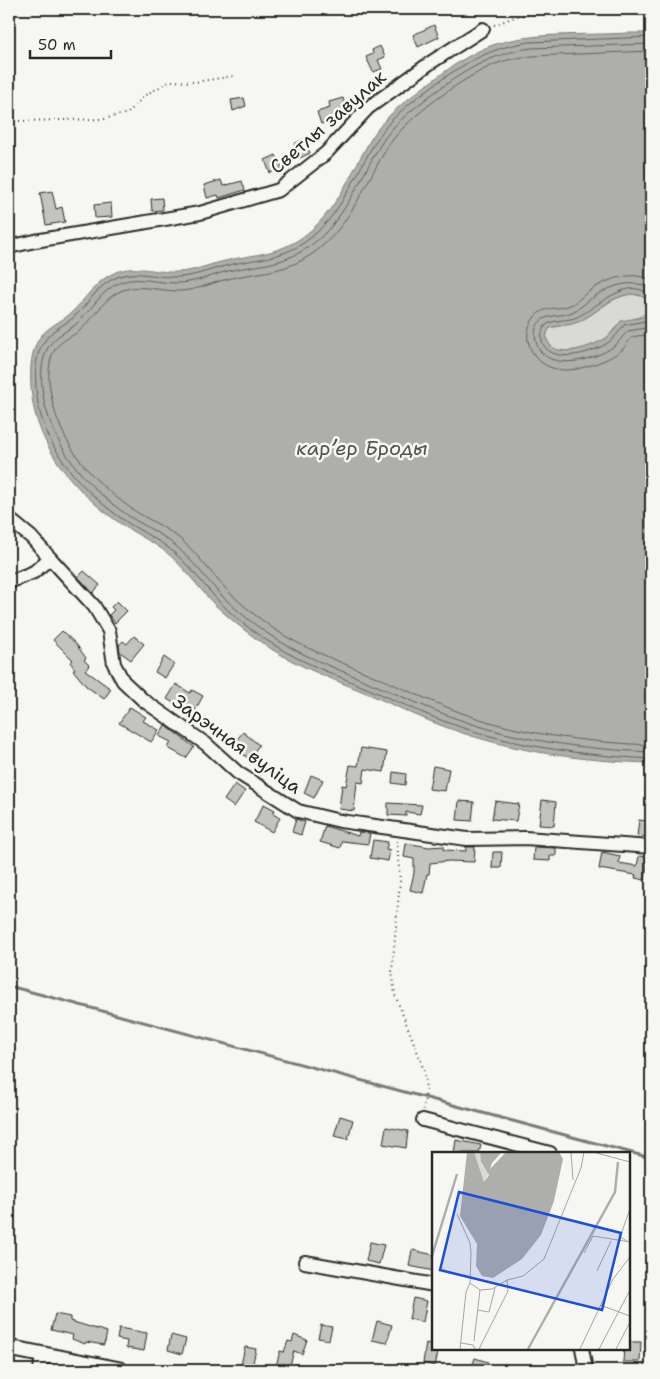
<svg xmlns="http://www.w3.org/2000/svg" width="660" height="1379" font-family="'Shantell Sans',sans-serif">
	<style>
		.green { fill: #d9d9d5; stroke: #828280 }
		.water { fill: #aeaeab; stroke: #7a7a78; fill-rule: evenodd }
		.lines { fill: none; stroke-linecap: round; stroke-linejoin: round }
		.shore { stroke: #5f5f5e; stroke-width: 1 }
		.stream { stroke: #7a7a78; stroke-width: 3 }
		.building { fill: #c3c3c0; stroke: #2b2b2b }
		.minor-casing { stroke: #2b2b2b; stroke-width: 16 }
		.major-casing { stroke: #2b2b2b; stroke-width: 19 }
		.path { stroke: #2b2b2b; stroke-width: 2; stroke-dasharray: 1 4; stroke-linecap: butt }
		.minor { stroke: #f6f6f2; stroke-width: 12 }
		.major { stroke: #f6f6f2; stroke-width: 15 }
		.labels { text-anchor: middle; dominant-baseline: central; stroke-width: 5; stroke-linejoin: round; paint-order: stroke }
		.street-label { font-size: 19px; fill: #2b2b2b; stroke: #f6f6f2 }
		.water-label { font-size: 20px; font-style: italic; fill: #525251; stroke: #f6f6f2 }
		.inset-river { fill: none; stroke: #aeaeab; stroke-width: 2.5 }
		.inset-road { fill: none; stroke: #a5a5a2; stroke-width: 1 }
		.view { fill: #1d4ed8; fill-opacity: 0.15; stroke: #1d4ed8; stroke-width: 2.5 }
		.inset-edge { fill: none; stroke: #2b2b2b; stroke-width: 2.5 }
	</style>
	<rect width="100%" height="100%" fill="#f6f6f2"/>
	<filter id="ink" filterUnits="userSpaceOnUse"><feTurbulence type="fractalNoise" baseFrequency=".02" numOctaves="2"/><feDisplacementMap in="SourceGraphic" scale="10" xChannelSelector="R" yChannelSelector="G"/><feConvolveMatrix kernelMatrix="1 2 1 2 8 2 1 2 1" color-interpolation-filters="sRGB"/></filter>
	<g filter="url(#ink)">
		<path class="green" d="M630,294C642,295 650,298 649,310C641,319 629,319 618,325C613,329 611,335 605,339C593,347 556,360 548,342C545,337 547,332 550,328C562,325 573,325 585,318C602,309 608,299 630,294Z"/>
		<path class="water" d="M627,33H651V763C582,761 514,752 448,728C422,719 396,706 371,695C338,681 303,669 273,650C252,637 231,620 213,603C197,586 184,567 166,552C154,543 140,536 127,528C78,496 35,448 31,388C30,371 30,350 41,336C49,326 62,321 71,313C87,298 95,281 116,272C136,264 156,273 177,272C192,272 207,265 221,262C250,254 275,256 301,238C336,214 350,174 371,139C385,116 404,102 425,86C446,71 466,55 490,46C531,31 584,36 627,33ZM630,294C642,295 650,297 649,310L643,317L621,321C616,327 612,334 606,338C594,346 556,360 548,342C545,337 547,332 550,328C559,325 569,326 578,322C598,313 605,299 630,294Z"/>
		<g class="lines">
			<g class="shore">
				<path d="M651,37L530,42C486,48 458,67 423,93C405,107 390,119 378,138C355,173 342,216 305,242C279,260 255,258 225,266C209,270 193,277 177,277C158,278 138,270 120,276C98,283 90,303 73,318C64,325 53,329 46,339C35,352 35,371 36,387C39,445 82,492 128,523C142,532 157,539 170,549C187,563 200,580 214,596C231,615 253,632 274,645C304,664 339,676 371,690C397,701 423,714 449,723C515,747 582,755 651,759"/>
				<path d="M651,44L531,48C490,54 464,71 431,95C412,110 394,123 381,144C359,179 345,221 310,246C280,267 256,264 224,272C208,277 193,283 176,283C158,283 138,276 121,282C100,290 92,311 75,325C66,332 55,336 49,346C39,362 41,384 44,401C56,453 91,492 135,520C149,528 164,536 176,546C192,560 205,577 219,593C237,611 258,628 279,641C309,659 343,671 375,685C400,695 426,708 452,717C517,741 583,749 651,752"/>
				<path d="M651,51L532,56C520,57 509,59 498,63C466,75 407,117 389,145C365,182 352,224 315,252C283,275 260,270 224,280C209,284 194,291 178,291C161,291 139,284 123,290C103,297 95,319 78,332C71,337 62,340 56,348C47,360 48,380 51,395C60,446 95,485 138,513C152,521 166,528 179,538C197,553 210,572 226,589C243,606 264,623 285,636C315,653 348,665 379,678C402,688 425,699 449,708C513,734 583,742 651,745"/>
				<path d="M651,280C629,269 602,281 584,295C579,299 575,304 568,306C555,310 543,306 534,318C528,326 526,335 529,344C536,367 559,374 581,368C596,364 611,359 623,349C626,346 629,339 633,337C638,335 646,336 651,334"/>
				<path d="M651,288C629,277 606,288 588,301C583,305 579,309 572,312C560,318 542,312 536,328C534,337 536,347 542,353C558,370 596,359 613,347C619,343 622,336 628,331L646,328L651,325"/>
				<path d="M651,297C631,272 595,309 577,317C567,322 548,318 543,329C540,335 542,343 545,347C558,364 595,352 609,342C615,338 619,331 624,325L645,321L651,316"/>
			</g>
			<path class="stream" d="M9,986L651,1158"/>
		</g>
		<g class="building">
			<path d="M434,25L439,37L418,47L413,35Z"/>
			<path d="M380,46L385,57L378,60L382,69L373,72L366,57L373,54L372,50Z"/>
			<path d="M244,98L246,106L233,111L231,100Z"/>
			<path d="M343,98L348,115L321,124L317,112L330,108L329,102Z"/>
			<path d="M304,139L310,153L300,158L294,144Z"/>
			<path d="M276,155L282,168L270,173L265,160Z"/>
			<path d="M221,180L223,186L242,181L245,190L219,198L218,195L207,198L204,185Z"/>
			<path d="M52,191L56,209L62,207L65,222L46,225L40,193Z"/>
			<path d="M162,198L163,210L152,211L151,199Z"/>
			<path d="M111,203L112,217L95,218L94,205Z"/>
			<path d="M84,571L100,585L93,593L78,577Z"/>
			<path d="M117,601L127,611L115,623L109,615L114,610L111,607Z"/>
			<path d="M62,631L76,644L86,658L84,660L90,666L85,670L111,689L104,699L86,686L73,670L75,669L70,662L73,660L53,640Z"/>
			<path d="M134,636L144,644L131,660L120,652L119,645L123,641L127,644Z"/>
			<path d="M164,657L174,664L165,678L155,672Z"/>
			<path d="M176,684L190,693L192,690L203,696L193,714L167,699Z"/>
			<path d="M130,707L146,717L143,721L159,730L151,742L119,723Z"/>
			<path d="M165,725L194,747L186,758L168,748L171,742L159,736Z"/>
			<path d="M243,732L259,745L249,759L240,752L242,750L234,743Z"/>
			<path d="M361,748L387,752L384,772L365,769L363,783L357,782L354,811L339,809L342,785L346,786L350,765L358,766Z"/>
			<path d="M433,766L449,769L445,791L429,789Z"/>
			<path d="M393,772L406,774L405,785L392,783Z"/>
			<path d="M311,775L323,780L314,798L304,793Z"/>
			<path d="M235,784L245,791L234,807L224,800Z"/>
			<path d="M542,800L556,802L554,826L539,825Z"/>
			<path d="M459,801L474,802L472,821L457,820Z"/>
			<path d="M495,801L519,804L516,821L492,819Z"/>
			<path d="M388,803L422,805L420,814L406,812V816L388,815Z"/>
			<path d="M264,804L275,810L273,814L280,818L272,832L254,822Z"/>
			<path d="M296,819L305,822L301,835L292,832Z"/>
			<path d="M639,820L648,821L647,837L637,836Z"/>
			<path d="M325,826L358,836L359,832L370,833L368,844L342,841L340,848L320,842Z"/>
			<path d="M373,840L388,842L386,849L390,850L388,861L370,858Z"/>
			<path d="M406,843L429,847L444,846V850L466,851V847H475L474,862L449,861L430,863L429,874H427L423,893L410,890L414,873V859L404,857Z"/>
			<path d="M534,847L556,848V856H550V861L533,860Z"/>
			<path d="M493,852H502L501,868H492Z"/>
			<path d="M602,852L620,856L619,863L637,866L639,856L648,857L645,880L635,878L636,875L599,869Z"/>
			<path d="M340,1116L353,1120L348,1139L334,1136Z"/>
			<path d="M386,1127L408,1131L406,1148L383,1144Z"/>
			<path d="M456,1140L481,1145L479,1153H454Z"/>
			<path d="M370,1242L384,1245L379,1264L366,1261Z"/>
			<path d="M412,1250L434,1255V1271L409,1266Z"/>
			<path d="M413,1298L427,1301L423,1322L409,1319Z"/>
			<path d="M55,1314L70,1317V1321L107,1332L105,1342H104V1345L86,1342L85,1344L72,1339L73,1335L51,1330Z"/>
			<path d="M377,1321L392,1325L387,1343L372,1340Z"/>
			<path d="M321,1325L332,1327L329,1340L318,1338Z"/>
			<path d="M119,1328L147,1333L144,1351L126,1348L127,1341L117,1339Z"/>
			<path d="M171,1335L186,1339L182,1354L168,1350Z"/>
			<path d="M294,1335L307,1340L302,1354L294,1351L289,1369L276,1366L280,1351L284,1352L288,1341L292,1342Z"/>
			<path d="M629,1342H641L640,1362H623L624,1348H629Z"/>
			<path d="M426,1343L434,1345V1348H439L435,1366L423,1363Z"/>
			<path d="M245,1347L256,1349L252,1367L241,1365Z"/>
			<path d="M475,1358L488,1362L485,1370H471Z"/>
		</g>
		<g class="lines">
			<defs>
				<g id="minor">
					<path d="M9,247L35,241L200,213L279,190L326,153L368,108L430,63L483,29"/>
					<path d="M9,519L31,537L50,558"/>
					<path d="M9,582L34,572L50,558L94,606L109,631L114,664L123,681L143,700L206,744L238,773L298,811L340,821L467,839L525,838L651,847"/>
					<path d="M423,1120L550,1153"/>
					<path d="M305,1262L434,1285"/>
					<path d="M582,1348L586,1370"/>
					<path d="M40,1370L42,1354"/>
				</g>
				<path id="major" d="M9,1348L120,1370"/>
			</defs>
			<use href="#minor" class="minor-casing"/>
			<use href="#major" class="major-casing"/>
			<g class="path">
				<path d="M494,25L517,16L604,9"/>
				<path d="M19,121L104,119L128,113L145,95L171,81L195,82L234,76"/>
				<path d="M397,841L400,881L392,971L395,995L421,1061L425,1077L426,1092L423,1110"/>
			</g>
			<use href="#minor" class="minor"/>
			<use href="#major" class="major"/>
		</g>
	</g>
	<g class="labels">
		<g class="street-label">
			<text transform="translate(328 122) rotate(-41)">Светлы завулак</text>
			<text transform="translate(237 744) rotate(36)">Зарэчная вуліца</text>
		</g>
		<g class="water-label">
			<text x="362" y="448">карʼер Броды</text>
		</g>
	</g>
	<g transform="translate(432 1152)">
		<rect width="198" height="198" fill="#f6f6f2"/>
		<path d="M42,0H48L50,13L57,21L52,30L42,7Z" fill="#d9d9d5"/>
		<path d="M35,0H42L52,30L57,23L49,10L48,0H70L60,11L58,17L74,0H127L131,7L122,49L109,83L90,107L61,126L50,124L44,114L45,92L28,64Z" fill="#aeaeab"/>
		<path class="inset-river" d="M0,104L25,22M96,197L183,40L186,10"/>
		<path class="inset-road" d="M139,0L141,28M161,0L198,10M25,62L38,91L39,101L38,131L34,140L28,197M195,89L188,85L198,57M152,101L161,84L198,90M165,119L179,89M38,131L48,138L42,189M48,138L60,137L75,128M168,153L198,164M45,158L57,160L63,136M29,191L41,193L43,197M47,197L76,139L75,128L91,124L112,107L149,16L152,0M148,197L181,127L198,105M167,197L198,138M184,197L198,170"/>
		<path class="view" d="M27,40L189,81L170,158L8,118Z"/>
		<rect width="198" height="198" class="inset-edge"/>
	</g>
	<rect width="660" height="1379" fill="none" stroke="#f6f6f2" stroke-width="30"/>
	<rect x="15" y="15" width="630" height="1349" fill="none" stroke="#2b2b2b" stroke-width="2" filter="url(#ink)"/>
	<path d="M30 50v8h81v-8" fill="none" stroke="#2b2b2b" stroke-width="2.5"/>
	<text x="38" y="50" font-size="15" fill="#2b2b2b" stroke="#f6f6f2" stroke-width="4" paint-order="stroke">50 m</text>
</svg>
